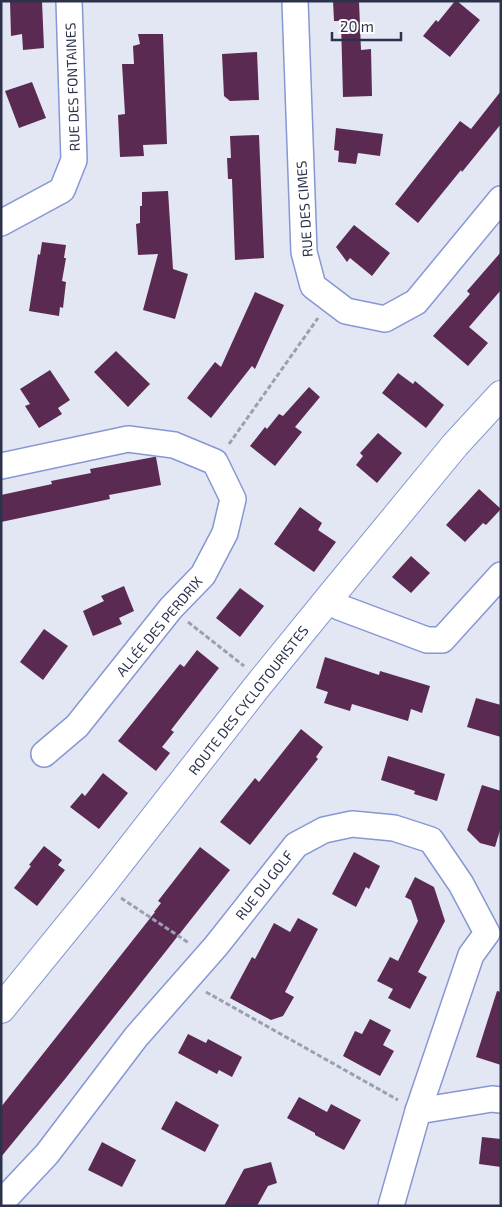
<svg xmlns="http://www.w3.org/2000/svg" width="502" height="1207" font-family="'Exo 2',sans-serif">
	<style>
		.building { fill: #5a2a53 }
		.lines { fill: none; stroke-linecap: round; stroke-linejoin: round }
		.street-casing { stroke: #8797d3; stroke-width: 28 }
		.secondary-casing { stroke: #8797d3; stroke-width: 30 }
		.path { stroke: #9a9fb1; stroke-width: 3; stroke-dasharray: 5 2.5; stroke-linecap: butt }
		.street { stroke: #fff; stroke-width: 25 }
		.secondary { stroke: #fff; stroke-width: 28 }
		.labels { text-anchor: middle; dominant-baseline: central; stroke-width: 5; stroke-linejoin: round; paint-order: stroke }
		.street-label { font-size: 14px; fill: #2c324b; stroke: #fff }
	</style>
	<rect width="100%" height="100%" fill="#e3e7f4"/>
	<g class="building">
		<path d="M10,1H42L44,48L23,50L22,34L11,36Z"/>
		<path d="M333,1H359L361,50L371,49L372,96L343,97L341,21H334Z"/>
		<path d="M455,1H457L480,20L450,57L423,36L436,20L438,22Z"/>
		<path d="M138,34H163L167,144L143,145L144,156L120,157L118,115L125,114L122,64H134L133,46L140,44Z"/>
		<path d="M257,52L259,100L230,101L224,96L222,54Z"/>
		<path d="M32,82L46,118L19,128L5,91Z"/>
		<path d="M501,91V124L462,172L461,170L418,223L395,204L460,121L471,129Z"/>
		<path d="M336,128L383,134L380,156L358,153L356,164L338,162L339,151L334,150Z"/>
		<path d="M259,135L264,258L235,260L232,179H228L227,158H231L230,136Z"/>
		<path d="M168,191L173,269L188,274L175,319L143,310L158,254L138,255L136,224L140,223V206H142V192Z"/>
		<path d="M354,225L390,253L372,276L350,258L347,262L336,247Z"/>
		<path d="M42,242L66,245L64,258H66L62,281L66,282L63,308L60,307L59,316L29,311L38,254L40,255Z"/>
		<path d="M501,252V290L469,327L488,343L468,366L433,336L470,294L467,291Z"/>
		<path d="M255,292L284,305L255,369L252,366L211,418L187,398L215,362L221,367Z"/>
		<path d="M116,351L150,384L128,407L94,372Z"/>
		<path d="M50,370L70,400L58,408L62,414L39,428L25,406L30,404L20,389Z"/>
		<path d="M398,373L413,384L415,381L444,405L426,428L382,393Z"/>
		<path d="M309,387L320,397L295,427L302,432L275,466L250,446L265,427L267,429L279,414L283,416Z"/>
		<path d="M378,433L402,453L377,483L356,465L363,456L360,453Z"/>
		<path d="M154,457H156L161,485L109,495L110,499L1,522V495L52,484L51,481L91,473L90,469Z"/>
		<path d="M479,489L501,509L486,525L483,523L465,542L446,525Z"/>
		<path d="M300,507L322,523L318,530L336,542L314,572L274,544Z"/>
		<path d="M411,556L430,573L411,593L392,577Z"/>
		<path d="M124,586L134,611L119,618L122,624L93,636L83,611L104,601L101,596Z"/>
		<path d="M240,588L264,606L240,637L216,618Z"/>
		<path d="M44,629L68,646L43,680L20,662Z"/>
		<path d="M197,650L219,668L171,730L174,732L162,747L170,753L156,771L118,741L180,664L184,667Z"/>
		<path d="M325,657L379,675L380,671L430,686L422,713L411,709L408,721L352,704L350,711L324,703L328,692L316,688Z"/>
		<path d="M476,698L501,705V737L467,727Z"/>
		<path d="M301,729L323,747L316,757L318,759L250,845L220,822L255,778L259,782Z"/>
		<path d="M388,756L445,774L437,801L414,794L415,791L381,780Z"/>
		<path d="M103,773L128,793L99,829L70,807L82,793L85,796Z"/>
		<path d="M482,785L501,791V827L495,847L480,843L467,830Z"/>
		<path d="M44,846L62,860L58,865L65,870L37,906L14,888L31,866L29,865Z"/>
		<path d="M200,847L230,870L65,1079L1,1157V1107L155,912H154L161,903L158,901Z"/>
		<path d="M354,852L380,866L369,889L366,887L356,907L332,894Z"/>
		<path d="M415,877L434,887L445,921L418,972L427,977L410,1009L388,998L393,989L377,981L390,957L398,961L418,921L411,900L405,897Z"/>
		<path d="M298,918L318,929L285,992L294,997L283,1016L271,1020L230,998L252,957L255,959L274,923L290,932Z"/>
		<path d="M497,991L501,992V1065L476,1057Z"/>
		<path d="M370,1019L391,1030L383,1045L394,1051L380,1076L343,1056L355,1031L362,1034Z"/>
		<path d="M188,1034L206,1043L208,1039L242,1057L232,1077L219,1070L217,1074L178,1053Z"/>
		<path d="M299,1097L327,1112L331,1104L361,1120L344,1150L315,1135V1133L287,1118Z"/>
		<path d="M176,1101L219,1125L205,1152L161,1129Z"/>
		<path d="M482,1137L501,1139V1167L479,1164Z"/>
		<path d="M102,1142L136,1160L122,1187L88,1170Z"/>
		<path d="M271,1162L277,1183L268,1186L257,1206H224L244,1169Z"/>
	</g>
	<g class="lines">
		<defs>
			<g id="street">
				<path d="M295,1L304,252L313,286L346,311L385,319L416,302L501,199"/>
				<path d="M1,223L62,190L74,160L69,1"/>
				<path d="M1,466L128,439L174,445L215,462L233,499L225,533L203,575L171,608L77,726L44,754"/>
				<path d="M330,597L339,607L427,640H442L501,575"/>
				<path d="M418,1111L492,1099L501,1100"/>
				<path d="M1,1203L47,1154L136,1037L216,946L296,845L324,830L352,824L394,828L431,840L461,884L487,933L471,955L418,1111L391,1206"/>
			</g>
			<path id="secondary" d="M1,1009L102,885L256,688L330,597L455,445L501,395"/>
		</defs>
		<use href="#street" class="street-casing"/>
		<use href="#secondary" class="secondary-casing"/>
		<g class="path">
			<path d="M229,444L318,318"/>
			<path d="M188,622L244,666"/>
			<path d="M121,898L189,943"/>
			<path d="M206,992L398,1100"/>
		</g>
		<use href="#street" class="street"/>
		<use href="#secondary" class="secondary"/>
	</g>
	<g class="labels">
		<g class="street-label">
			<text transform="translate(72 87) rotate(-92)">RUE DES FONTAINES</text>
			<text transform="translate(304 209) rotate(-94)">RUE DES CIMES</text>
			<text transform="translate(159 626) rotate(-50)">ALLÉE DES PERDRIX</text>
			<text transform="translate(248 700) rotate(-52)">ROUTE DES CYCLOTOURISTES</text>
			<text transform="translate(264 885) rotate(-52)">RUE DU GOLF</text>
		</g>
	</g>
	<rect width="502" height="1207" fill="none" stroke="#2c324b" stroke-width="5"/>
	<path d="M332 32v8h69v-8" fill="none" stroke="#2c324b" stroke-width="2.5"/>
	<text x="340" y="32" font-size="15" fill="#2c324b" stroke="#ffffff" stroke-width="4" paint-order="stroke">20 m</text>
</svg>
